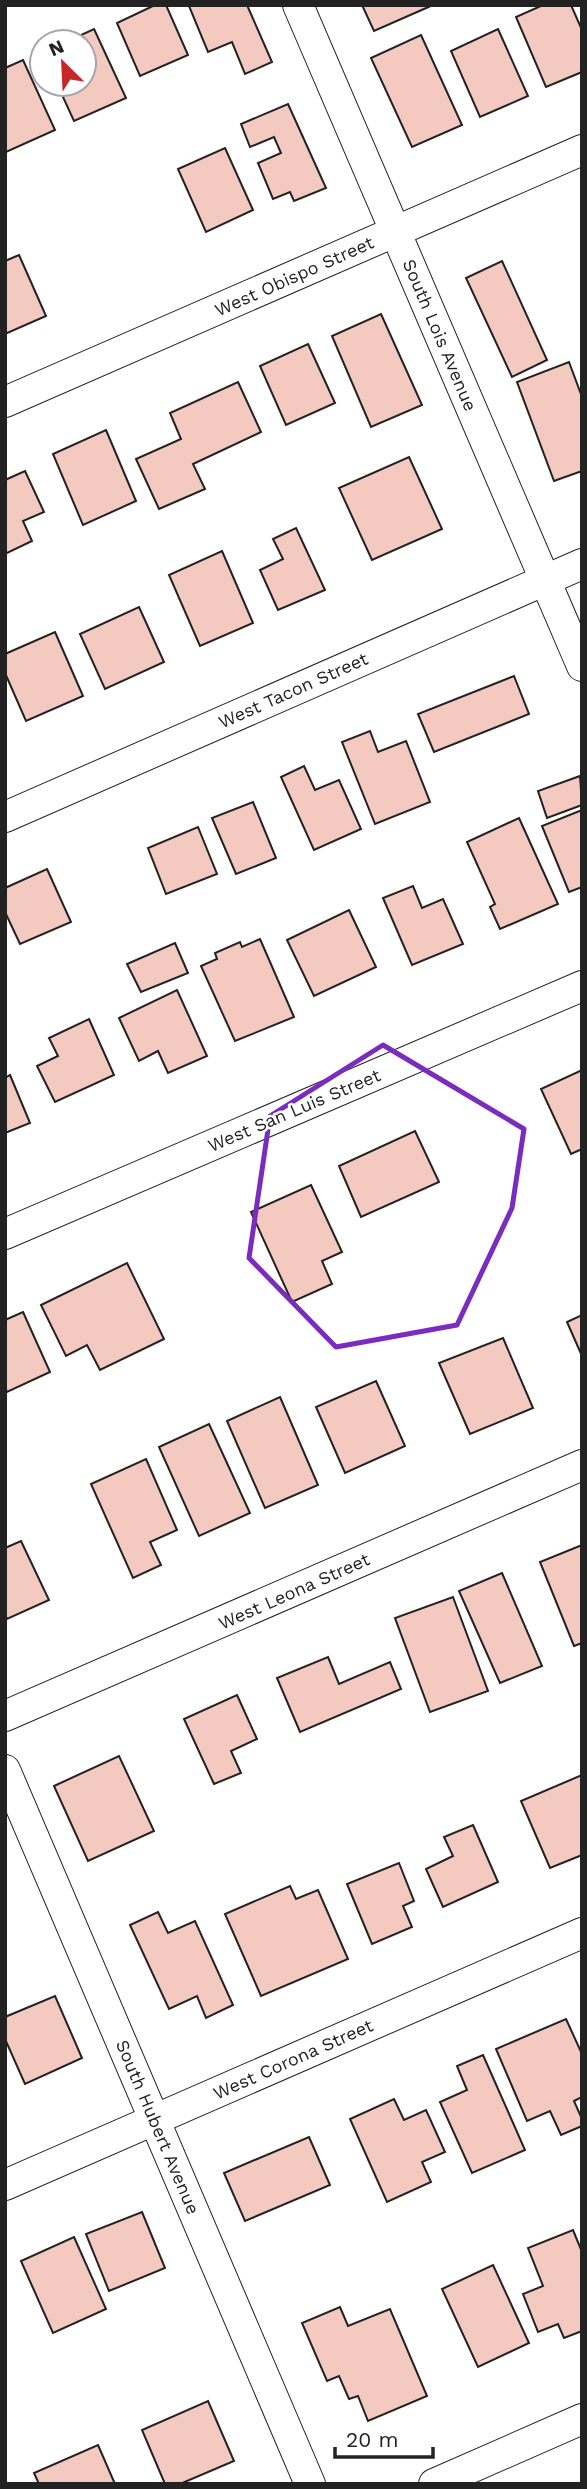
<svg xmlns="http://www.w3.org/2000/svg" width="587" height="2489" font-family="'Work Sans',sans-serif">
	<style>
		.building { fill: #f3c9c0; stroke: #222; stroke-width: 2 }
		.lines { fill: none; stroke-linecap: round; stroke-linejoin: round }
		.street-casing { stroke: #222; stroke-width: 32 }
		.street { stroke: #fff; stroke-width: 30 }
		.marked { fill: none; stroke: #7b2cbf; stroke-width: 5; stroke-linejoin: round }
		.labels { text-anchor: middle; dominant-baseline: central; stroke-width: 5; stroke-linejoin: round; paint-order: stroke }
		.street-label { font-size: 18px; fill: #222; stroke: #fff }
	</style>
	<rect width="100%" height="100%" fill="#fff"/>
	<g class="building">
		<path d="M155,5H166L188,55L140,76L117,23Z"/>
		<path d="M247,5L272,62L245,74L232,42L208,52L189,6Z"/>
		<path d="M362,5H433L374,31Z"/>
		<path d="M543,5H571L582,30V72L546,87L516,17Z"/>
		<path d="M94,29L126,98L74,121L57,84H84V42H66Z"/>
		<path d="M498,29L528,96L480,117L451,51Z"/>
		<path d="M421,35L462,125L412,147L371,58Z"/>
		<path d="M23,60L55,130L6,152L5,68Z"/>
		<path d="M288,104L326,188L294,201L290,192L273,199L258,163L281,153L274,137L250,147L241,124Z"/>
		<path d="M225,148L253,210L206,232L178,169Z"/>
		<path d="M19,255L46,316L5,334V261Z"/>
		<path d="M502,261L547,360L512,377L466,278Z"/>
		<path d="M381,314L422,405L371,427L332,336Z"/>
		<path d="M308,344L335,403L286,425L260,366Z"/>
		<path d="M569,362L582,397V471L554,481L517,382Z"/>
		<path d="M238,382L261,432L193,464L205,489L159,509L136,459L181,439L170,413Z"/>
		<path d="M106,430L136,501L83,525L53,454Z"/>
		<path d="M409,457L442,529L372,560L339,488Z"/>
		<path d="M25,471L44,512L23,521L32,541L5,554V480Z"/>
		<path d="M296,528L325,590L278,610L260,570L283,559L273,539Z"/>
		<path d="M222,551L253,623L200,646L169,575Z"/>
		<path d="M139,607L164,662L105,689L80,634Z"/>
		<path d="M55,632L83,696L26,721L5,673V654Z"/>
		<path d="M514,676L529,714L434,752L418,714Z"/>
		<path d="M370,731L378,752L406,741L430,802L375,824L342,742Z"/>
		<path d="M304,766L315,790L339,780L361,829L314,850L281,777Z"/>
		<path d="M580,776L582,805L547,818L538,791Z"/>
		<path d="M253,802L276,858L236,874L212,818Z"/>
		<path d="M582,810V887L569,892L542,826Z"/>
		<path d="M519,818L558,904L500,929L490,907L495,904L467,842Z"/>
		<path d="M198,827L217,874L166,894L148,848Z"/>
		<path d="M47,869L71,922L20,944L5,912V888Z"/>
		<path d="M413,886L422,908L443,899L463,944L412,965L383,898Z"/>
		<path d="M349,910L376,967L314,996L287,940Z"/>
		<path d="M260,939L294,1017L235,1041L201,966L217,959L215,953L240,942L242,947Z"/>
		<path d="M175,943L188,973L141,992L127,964Z"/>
		<path d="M177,990L207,1056L168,1073L158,1051L139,1061L119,1018Z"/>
		<path d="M89,1019L114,1075L55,1102L37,1066L58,1056L49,1038Z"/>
		<path d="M582,1070V1149L571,1154L541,1089Z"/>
		<path d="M10,1075L30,1123L5,1133V1078Z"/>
		<path d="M415,1131L439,1182L361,1217L339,1166Z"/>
		<path d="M311,1185L342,1252L322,1261L332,1284L292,1302L251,1212Z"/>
		<path d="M127,1263L164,1339L100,1370L87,1345L66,1356L41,1305Z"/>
		<path d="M23,1312L50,1372L7,1392L5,1387V1320Z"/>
		<path d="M582,1315V1356L567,1322Z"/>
		<path d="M503,1338L533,1408L470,1434L439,1363Z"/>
		<path d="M376,1381L405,1446L345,1473L316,1407Z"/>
		<path d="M280,1397L318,1485L265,1508L227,1421Z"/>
		<path d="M209,1424L250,1513L199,1536L159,1447Z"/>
		<path d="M146,1459L177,1530L150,1542L161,1565L133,1578L91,1484Z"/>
		<path d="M21,1541L49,1600L7,1619L5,1614V1548Z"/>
		<path d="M582,1545V1643L574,1646L540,1562Z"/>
		<path d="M502,1573L542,1666L500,1683L459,1591Z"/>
		<path d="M453,1597L488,1691L430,1712L395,1618Z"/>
		<path d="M328,1657L339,1684L390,1662L401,1689L300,1732L277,1678Z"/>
		<path d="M237,1695L257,1739L231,1751L241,1773L214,1784L184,1719Z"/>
		<path d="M119,1756L154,1831L88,1861L54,1786Z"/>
		<path d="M582,1775V1855L550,1868L521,1801Z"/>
		<path d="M473,1825L498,1882L443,1907L426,1869L453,1856L444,1837Z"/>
		<path d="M399,1863L414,1901L403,1906L412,1927L372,1944L347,1884Z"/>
		<path d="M290,1886L296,1899L318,1890L348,1959L261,1996L225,1914Z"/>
		<path d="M158,1912L168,1933L195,1921L233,2005L206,2018L197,1996L169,2009L130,1925Z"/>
		<path d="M55,1996L82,2058L25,2084L5,2039V2017Z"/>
		<path d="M566,2019L582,2054V2097L574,2101L582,2119V2126L561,2135L550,2111L527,2121L496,2049Z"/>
		<path d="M483,2055L525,2150L472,2173L440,2102L467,2090L457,2066Z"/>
		<path d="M394,2099L404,2120L426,2110L445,2152L422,2162L431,2182L387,2202L350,2119Z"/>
		<path d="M309,2137L330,2185L245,2221L224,2173Z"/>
		<path d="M142,2212L165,2268L109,2291L86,2234Z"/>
		<path d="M573,2230L582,2252V2331L564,2338L558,2324L538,2332L523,2294L543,2286L528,2248Z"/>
		<path d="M74,2237L106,2309L53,2333L21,2261Z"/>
		<path d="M493,2265L529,2343L478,2367L442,2289Z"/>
		<path d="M340,2307L348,2326L390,2309L427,2396L368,2421L358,2396L349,2399L339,2376L327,2381L302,2323Z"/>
		<path d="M208,2401L234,2461L180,2484H165L142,2430Z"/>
		<path d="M98,2445L115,2484H39L34,2473Z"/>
	</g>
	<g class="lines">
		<defs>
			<g id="street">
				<path d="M298,5L582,666"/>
				<path d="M5,402L582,150"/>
				<path d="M5,817L582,564"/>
				<path d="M5,1234L582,986"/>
				<path d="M5,1716L582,1465"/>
				<path d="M5,1770L310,2484"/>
				<path d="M5,2185L582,1933"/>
				<path d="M434,2484L582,2419"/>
			</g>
		</defs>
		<use href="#street" class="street-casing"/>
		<use href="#street" class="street"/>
	</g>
	<path class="marked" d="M383,1045L524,1129L512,1208L457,1325L336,1347L249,1258L270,1116Z"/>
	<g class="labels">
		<g class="street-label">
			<text transform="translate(294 276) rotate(-24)">West Obispo Street</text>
			<text transform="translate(440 335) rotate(67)">South Lois Avenue</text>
			<text transform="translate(293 690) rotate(-24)">West Tacon Street</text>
			<text transform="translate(294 1110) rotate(-23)">West San Luis Street</text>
			<text transform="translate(294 1591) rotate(-24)">West Leona Street</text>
			<text transform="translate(293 2059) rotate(-24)">West Corona Street</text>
			<text transform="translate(158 2127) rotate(67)">South Hubert Avenue</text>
		</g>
	</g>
	<rect width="587" height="2489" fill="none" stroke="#222222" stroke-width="14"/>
	<g transform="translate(63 63) rotate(336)"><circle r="33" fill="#ffffff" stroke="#a7a7a7" stroke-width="2"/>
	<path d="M0-5L12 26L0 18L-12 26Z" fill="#c62828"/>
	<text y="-10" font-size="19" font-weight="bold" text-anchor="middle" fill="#222222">N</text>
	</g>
	<path d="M335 2447v10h98v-10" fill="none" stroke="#222222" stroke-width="3.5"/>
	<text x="346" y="2447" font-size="21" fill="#222222" stroke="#ffffff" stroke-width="5" paint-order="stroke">20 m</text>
</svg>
